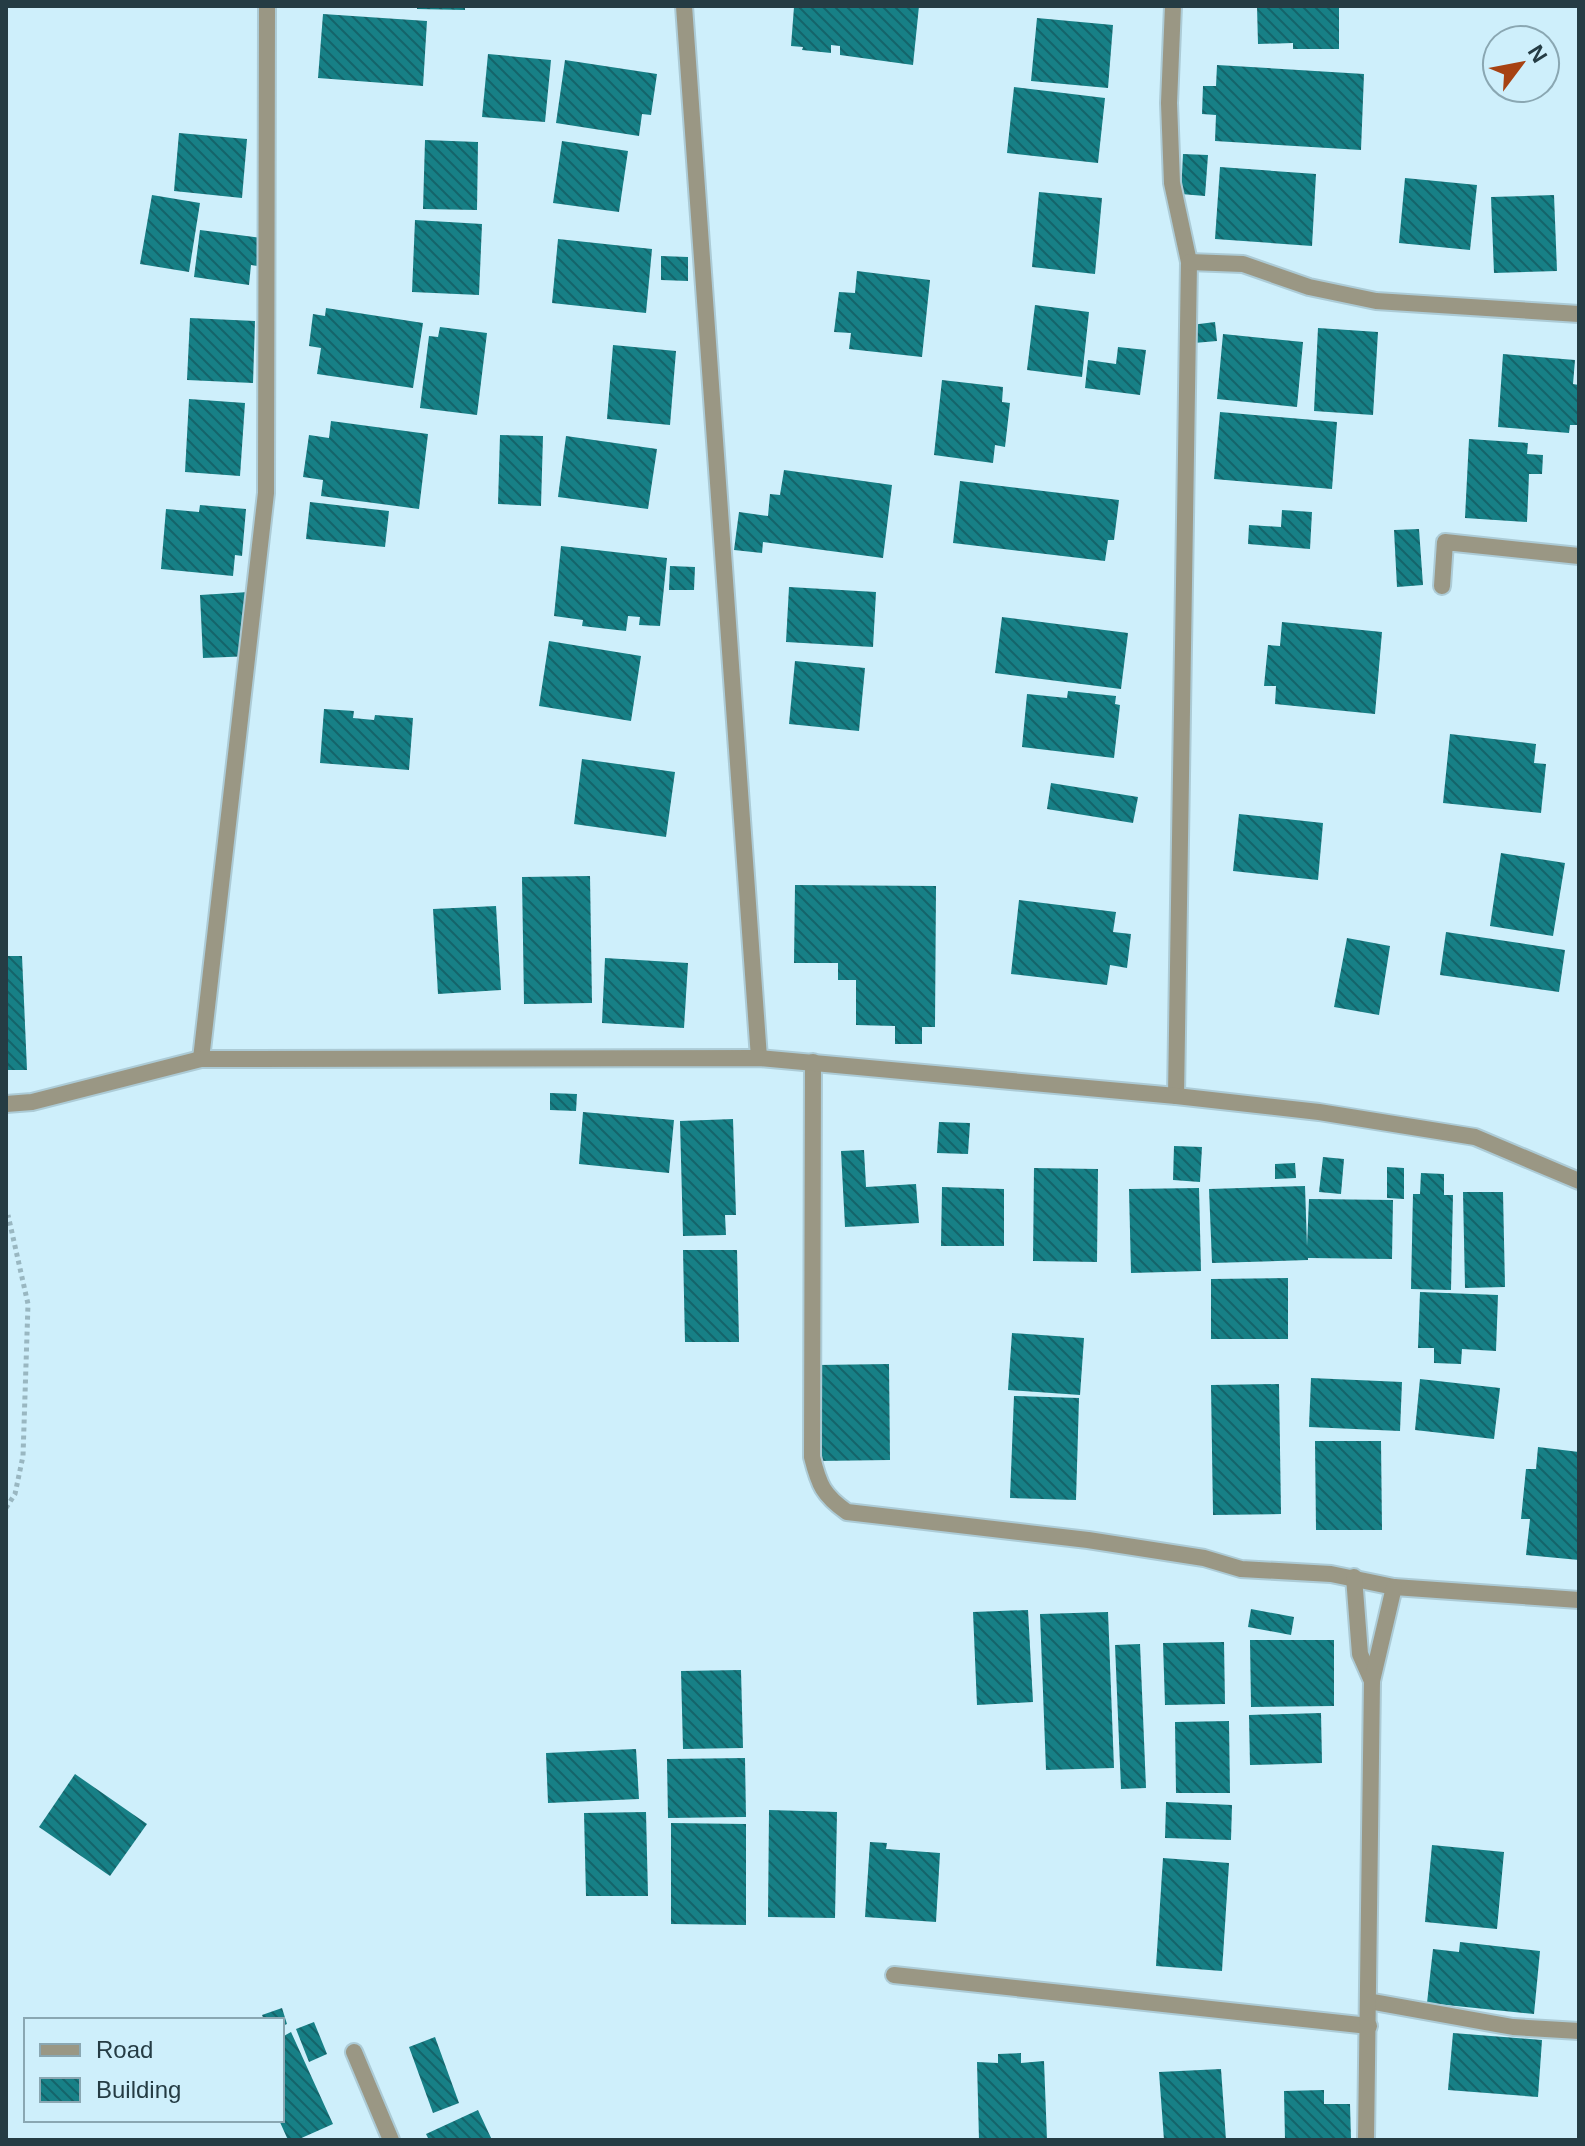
<svg xmlns="http://www.w3.org/2000/svg" width="1585" height="2146" font-family="Arial,sans-serif">
	<style>
		.building { fill: url(#building-back-hatch) }
		.lines { fill: none; stroke-linecap: round; stroke-linejoin: round }
		.street-casing { stroke: #accbd6; stroke-width: 20 }
		.path { stroke: #99b7c1; stroke-width: 5; stroke-dasharray: 4 4; stroke-linecap: butt }
		.street { stroke: #9a9784; stroke-width: 16 }
	</style>
	<defs>
		<pattern id="building-back-hatch" width="6" height="6" patternUnits="userSpaceOnUse" patternTransform="scale(2)"><rect width="6" height="6" fill="#178086"/><path d="M-1 5l2 2M0 0l6 6M5-1l2 2" fill="none" stroke="#14646a"/></pattern>
	</defs>
	<rect width="100%" height="100%" fill="#ceeffb"/>
	<g class="building">
		<path d="M417,6H465V10L417,9Z"/>
		<path d="M806,6H919L913,65L840,55V46L831,45V53L802,50L803,47L791,46L794,7L806,8Z"/>
		<path d="M1257,6H1339V49H1293V43L1258,44Z"/>
		<path d="M323,14L427,21L423,86L318,78Z"/>
		<path d="M1037,18L1113,25L1108,88L1031,81Z"/>
		<path d="M488,54L551,60L545,122L482,117Z"/>
		<path d="M565,60L657,74L651,115L642,114L639,136L556,123Z"/>
		<path d="M1217,65L1364,74L1361,150L1215,141L1216,115L1202,114L1203,86H1216Z"/>
		<path d="M1014,87L1105,98L1098,163L1007,153Z"/>
		<path d="M179,133L247,139L242,198L174,191Z"/>
		<path d="M425,140L478,142L477,210L423,209Z"/>
		<path d="M562,141L628,151L619,212L553,203Z"/>
		<path d="M1183,154L1208,155L1205,196L1181,194Z"/>
		<path d="M1220,167L1316,174L1312,246L1215,239Z"/>
		<path d="M1405,178L1477,185L1470,250L1399,243Z"/>
		<path d="M1039,192L1102,198L1095,274L1032,267Z"/>
		<path d="M152,195L200,203L189,272L140,264Z"/>
		<path d="M1554,195L1557,271L1494,273L1491,197Z"/>
		<path d="M415,220L482,224L479,295L412,292Z"/>
		<path d="M200,230L262,238L258,266L251,265L249,285L194,277Z"/>
		<path d="M558,239L652,249L646,313L552,303Z"/>
		<path d="M661,256L688,257V281L661,280Z"/>
		<path d="M857,271L930,280L922,357L849,349L851,333L834,332L839,292L855,293Z"/>
		<path d="M1035,305L1089,312L1082,377L1027,370Z"/>
		<path d="M326,308L423,323L413,388L317,374L321,348L309,346L313,314L325,316Z"/>
		<path d="M190,318L255,321L253,383L187,380Z"/>
		<path d="M1215,322L1217,341L1194,343L1191,325Z"/>
		<path d="M440,327L487,333L477,415L420,408L429,336L438,337Z"/>
		<path d="M1318,328L1378,332L1373,415L1314,411Z"/>
		<path d="M1223,334L1303,342L1297,407L1217,399Z"/>
		<path d="M613,345L676,351L670,425L607,419Z"/>
		<path d="M1118,347L1146,350L1140,395L1085,388L1088,360L1116,364Z"/>
		<path d="M1503,354L1575,360L1573,384L1579,385L1578,425H1570L1569,433L1498,427Z"/>
		<path d="M942,380L1003,387L1002,402L1010,403L1005,447L995,445L993,463L934,455Z"/>
		<path d="M189,399L245,403L240,476L185,472Z"/>
		<path d="M1220,412L1337,422L1332,489L1214,479Z"/>
		<path d="M331,421L428,434L419,509L321,496L323,480L303,477L309,435L329,438Z"/>
		<path d="M500,435L543,436L541,506L498,504Z"/>
		<path d="M566,436L657,449L648,509L558,497Z"/>
		<path d="M1469,439L1528,443L1527,454L1543,455L1542,474H1529L1527,522L1465,518Z"/>
		<path d="M784,470L892,485L883,558L763,542L762,553L734,550L739,512L768,516L770,494L780,495Z"/>
		<path d="M960,481L1119,500L1114,540H1108L1105,561L953,543Z"/>
		<path d="M310,502L389,511L385,547L306,539Z"/>
		<path d="M200,505L246,509L242,556L235,555L233,576L161,569L166,509L199,512Z"/>
		<path d="M1282,510L1312,512L1310,549L1248,544L1249,525L1281,527Z"/>
		<path d="M1419,529L1423,585L1397,587L1394,530Z"/>
		<path d="M561,546L667,558L660,626L639,625L640,617L628,616L626,631L582,626L583,620L554,616Z"/>
		<path d="M670,566L695,567L694,590H669Z"/>
		<path d="M789,587L876,592L873,647L786,642Z"/>
		<path d="M249,592L253,656L203,658L200,595Z"/>
		<path d="M1002,617L1128,633L1121,689L995,673Z"/>
		<path d="M1282,622L1382,632L1375,714L1275,704L1276,686H1264L1268,645L1280,646Z"/>
		<path d="M549,641L641,656L631,721L539,706Z"/>
		<path d="M795,661L865,668L859,731L789,724Z"/>
		<path d="M1068,691L1116,696L1115,704L1120,705L1114,758L1022,747L1027,694L1067,698Z"/>
		<path d="M324,709L354,711L353,718L374,720L375,715L413,718L409,770L320,763Z"/>
		<path d="M1450,734L1536,744L1534,763L1546,764L1541,813L1443,803Z"/>
		<path d="M582,759L675,772L666,837L574,824Z"/>
		<path d="M1051,783L1138,797L1133,823L1047,809Z"/>
		<path d="M1239,814L1323,823L1318,880L1233,871Z"/>
		<path d="M1501,853L1565,863L1553,936L1490,926Z"/>
		<path d="M590,876L592,1003L524,1004L522,877Z"/>
		<path d="M795,885L936,886L935,1027H922V1044H895V1026L856,1025V980H838V963H794Z"/>
		<path d="M1019,900L1116,912L1113,932L1131,934L1127,968L1110,965L1107,985L1011,974Z"/>
		<path d="M496,906L501,990L438,994L433,909Z"/>
		<path d="M1446,932L1565,950L1559,992L1440,975Z"/>
		<path d="M1347,938L1390,946L1379,1015L1334,1007Z"/>
		<path d="M6,956H22L27,1070H6Z"/>
		<path d="M605,958L688,963L684,1028L602,1023Z"/>
		<path d="M550,1093L577,1094L576,1111L550,1110Z"/>
		<path d="M583,1112L674,1120L669,1173L579,1164Z"/>
		<path d="M733,1119L736,1215H725L726,1235L683,1236L680,1121Z"/>
		<path d="M939,1122L970,1123L968,1154L937,1153Z"/>
		<path d="M1174,1146L1202,1147L1200,1182L1173,1180Z"/>
		<path d="M864,1150L866,1187L916,1184L919,1223L845,1227L841,1151Z"/>
		<path d="M1323,1157L1344,1159L1341,1194L1319,1192Z"/>
		<path d="M1295,1163L1296,1178L1275,1179V1164Z"/>
		<path d="M1387,1167L1404,1168V1199L1387,1198Z"/>
		<path d="M1034,1168L1098,1169L1097,1262L1033,1261Z"/>
		<path d="M1421,1173L1444,1174V1195H1453L1451,1290L1411,1289L1413,1194H1420Z"/>
		<path d="M1305,1186L1307,1246L1309,1199L1393,1200L1392,1259L1308,1258V1260L1212,1263L1209,1189Z"/>
		<path d="M942,1187L1004,1189V1246H941Z"/>
		<path d="M1199,1188L1201,1271L1131,1273L1129,1189Z"/>
		<path d="M1463,1192H1503L1505,1287L1465,1288Z"/>
		<path d="M683,1250H737L739,1342H685Z"/>
		<path d="M1288,1278V1339H1211V1279Z"/>
		<path d="M1420,1292L1498,1295L1496,1351L1462,1349L1461,1364L1434,1363V1348H1418Z"/>
		<path d="M1012,1333L1084,1338L1080,1395L1008,1390Z"/>
		<path d="M889,1364L890,1460L818,1461L817,1365Z"/>
		<path d="M1311,1378L1402,1382L1400,1431L1309,1427Z"/>
		<path d="M1420,1379L1500,1388L1494,1439L1415,1430Z"/>
		<path d="M1279,1384L1281,1514L1213,1515L1211,1385Z"/>
		<path d="M1014,1396L1079,1398L1076,1500L1010,1498Z"/>
		<path d="M1315,1441H1381L1382,1530H1316Z"/>
		<path d="M1538,1447L1579,1452V1560L1526,1555L1530,1519H1521L1526,1469H1536Z"/>
		<path d="M1251,1609L1294,1617L1291,1635L1248,1627Z"/>
		<path d="M1028,1610L1033,1702L977,1705L973,1612Z"/>
		<path d="M1108,1612L1114,1768L1046,1770L1040,1614Z"/>
		<path d="M1250,1640H1334V1706L1251,1707Z"/>
		<path d="M1224,1642L1225,1704L1165,1705L1163,1643Z"/>
		<path d="M1140,1644L1146,1788L1121,1789L1115,1645Z"/>
		<path d="M741,1670L743,1748L683,1749L681,1671Z"/>
		<path d="M1321,1713L1322,1763L1250,1765L1249,1715Z"/>
		<path d="M1229,1721L1230,1793H1176L1175,1722Z"/>
		<path d="M636,1749L639,1799L548,1803L546,1753Z"/>
		<path d="M745,1758L746,1817L668,1818L667,1759Z"/>
		<path d="M75,1774L147,1824L110,1876L39,1827Z"/>
		<path d="M1166,1802L1232,1805L1231,1840L1165,1838Z"/>
		<path d="M769,1810L837,1812L835,1918L768,1917Z"/>
		<path d="M646,1812L648,1896H586L584,1813Z"/>
		<path d="M671,1823L746,1824V1925L671,1924Z"/>
		<path d="M870,1842L887,1843L886,1849L940,1853L936,1922L865,1917Z"/>
		<path d="M1432,1845L1504,1852L1497,1929L1425,1922Z"/>
		<path d="M1163,1858L1229,1863L1222,1971L1156,1966Z"/>
		<path d="M1460,1942L1540,1951L1534,2014L1427,2003L1433,1949L1459,1952Z"/>
		<path d="M282,2008L287,2024L282,2026V2020H264L262,2015Z"/>
		<path d="M314,2022L327,2054L309,2062L296,2029Z"/>
		<path d="M291,2032L333,2124L297,2140H288L279,2120H282V2037Z"/>
		<path d="M1453,2033L1542,2040L1538,2097L1448,2090Z"/>
		<path d="M435,2037L459,2103L433,2113L409,2047Z"/>
		<path d="M1021,2053V2063L1044,2061L1047,2140H979L977,2062L998,2063V2054Z"/>
		<path d="M1221,2069L1226,2140H1164L1159,2072Z"/>
		<path d="M1324,2090V2104H1350L1351,2140H1285L1284,2091Z"/>
		<path d="M478,2110L492,2140H429L426,2134Z"/>
	</g>
	<g class="lines">
		<defs>
			<g id="street">
				<path d="M684,6L759,1058"/>
				<path d="M1173,6L1169,103L1172,183L1189,262L1176,1096"/>
				<path d="M1189,262L1243,264L1309,287L1376,301L1579,314"/>
				<path d="M1442,586L1445,542L1579,556"/>
				<path d="M201,1059L266,493L267,6"/>
				<path d="M813,1062L812,1457C819,1485 823,1495 847,1512L1088,1540L1204,1558L1241,1569L1331,1574L1394,1587L1579,1600"/>
				<path d="M6,1104L32,1102L201,1059L759,1058L1176,1096L1319,1112L1475,1137L1579,1181"/>
				<path d="M1354,1577L1360,1654L1372,1681"/>
				<path d="M894,1975L1369,2026"/>
				<path d="M1368,2001L1513,2027L1579,2031"/>
				<path d="M354,2052L391,2140"/>
				<path d="M1366,2140L1372,1681L1394,1587"/>
			</g>
		</defs>
		<use href="#street" class="street-casing"/>
		<path class="path" d="M6,1508L15,1494L23,1456L28,1304L8,1215"/>
		<use href="#street" class="street"/>
	</g>
	<rect width="1585" height="2146" fill="none" stroke="#253c44" stroke-width="16"/>
	<rect x="24" y="2018" width="260" height="104" fill="#ceeffb" stroke="#8aa7b2" stroke-width="2"/>
	<rect x="40" y="2044" width="40" height="12" fill="#9a9784" stroke="#8aa7b2" stroke-width="2"/>
	<text x="96" y="2058" font-size="24" fill="#253c44">Road</text>
	<rect x="40" y="2078" width="40" height="24" fill="url(#building-back-hatch)" stroke="#8aa7b2" stroke-width="2"/>
	<text x="96" y="2098" font-size="24" fill="#253c44">Building</text>
	<g transform="translate(1521 64) rotate(58)"><circle r="38" fill="#ceeffb" stroke="#8aa7b2" stroke-width="2"/>
	<path d="M0-6L14 30L0 20L-14 30Z" fill="#a74212"/>
	<text y="-12" font-size="22" font-weight="bold" text-anchor="middle" fill="#253c44">N</text>
	</g>
</svg>
